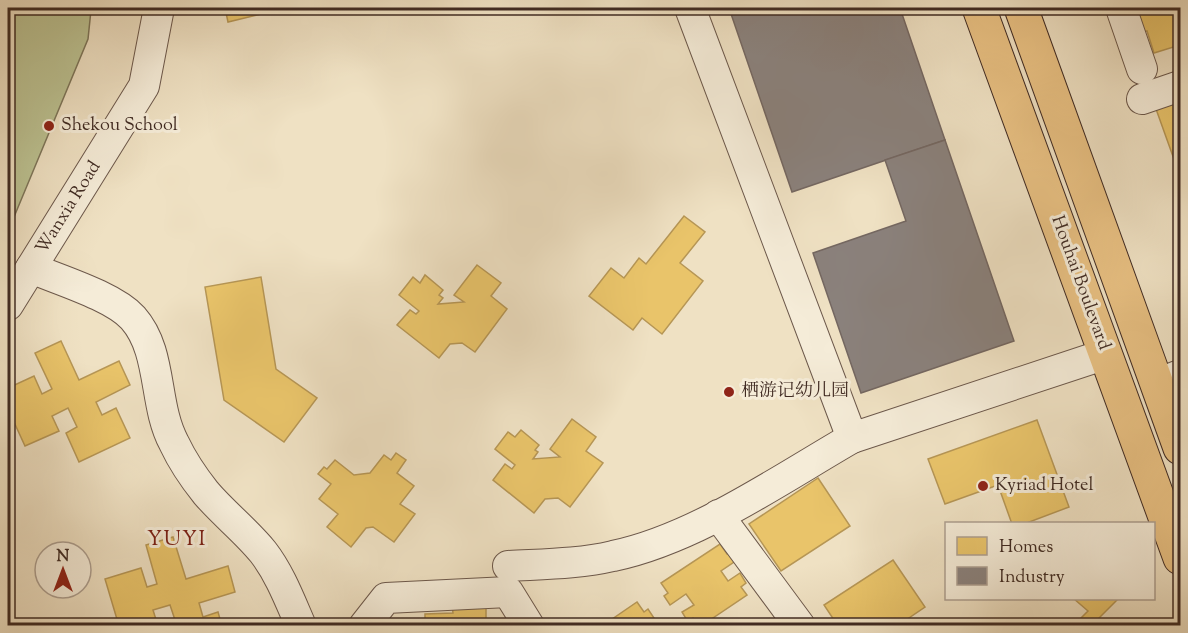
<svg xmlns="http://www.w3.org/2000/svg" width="1188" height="633" font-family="'Sorts Mill Goudy','Noto Serif SC',serif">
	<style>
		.green { fill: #bcc292; stroke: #7e765a; stroke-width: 1.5 }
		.homes { fill: #e9c46a; stroke: #b69655; stroke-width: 1.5 }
		.industry { fill: #8a817c; stroke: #746761; stroke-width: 1.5 }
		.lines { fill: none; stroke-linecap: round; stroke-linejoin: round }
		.minor-casing { stroke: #6c584b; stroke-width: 32 }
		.major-casing { stroke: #402b23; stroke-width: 35 }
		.minor { stroke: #f5ecd8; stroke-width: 30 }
		.major { stroke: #e8c082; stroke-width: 33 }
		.poi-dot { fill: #8f2418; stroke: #f5ecd8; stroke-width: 2 }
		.labels { text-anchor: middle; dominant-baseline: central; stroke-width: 6; stroke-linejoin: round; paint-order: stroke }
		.poi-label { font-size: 18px; fill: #402b23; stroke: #f5ecd8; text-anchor: start }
		.street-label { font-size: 18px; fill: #402b23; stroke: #f5ecd8 }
		.quarter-label { font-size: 21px; letter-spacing: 1.5px; fill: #7a1f14; stroke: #f5ecd8 }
	</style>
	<rect width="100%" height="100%" fill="#efe1c3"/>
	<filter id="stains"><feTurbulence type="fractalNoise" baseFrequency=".00333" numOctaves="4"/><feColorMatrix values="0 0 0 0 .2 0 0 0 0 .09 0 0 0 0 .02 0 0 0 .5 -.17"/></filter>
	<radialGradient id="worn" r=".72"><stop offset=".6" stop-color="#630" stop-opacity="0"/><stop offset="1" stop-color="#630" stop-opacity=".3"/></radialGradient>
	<path class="green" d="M8,8H91V10L88,39L14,217L8,228Z"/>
	<g class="homes">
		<path d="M225,8H286L228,22Z"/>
		<path d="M1131,8H1180V45L1154,53L1147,31L1139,33Z"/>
		<path d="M1180,101V176L1156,109Z"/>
		<path d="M684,216L705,232L680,263L703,281L662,334L642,318L633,330L589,296L611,268L624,278L639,258L646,264Z"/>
		<path d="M477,265L501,283L491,296L507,309L475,352L462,343L450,344L439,358L397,325L410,310L416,314L419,311L399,295L413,277L420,283L425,275L443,290L439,295L443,298L438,304L464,302L454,295Z"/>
		<path d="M261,277L276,369L317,398L284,442L224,400L205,287Z"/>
		<path d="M61,341L79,380L119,361L130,385L96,402L102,415L116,408L130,438L79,462L66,433L77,427L68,408L52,416L59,431L25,446L8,409V388L34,376L42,394L52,389L35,353Z"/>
		<path d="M572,419L596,437L586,451L603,463L570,507L558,498L545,499L534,513L493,480L505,464L512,469L515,465L495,449L508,432L515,437L521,430L539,445L535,450L538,452L533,459L560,457L550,449Z"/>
		<path d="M1037,420L1069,507L1024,524H1012L998,485L945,504L928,459Z"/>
		<path d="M396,453L406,460L397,473L414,486L400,504L415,514L394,542L373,527L366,528L351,547L327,527L338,514L319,499L331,484L318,474L324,467L327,469L335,460L354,475L370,473L384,455L391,460Z"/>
		<path d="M818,478L850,526L781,571L749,524Z"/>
		<path d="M173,537L186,579L228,566L235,592L199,603L203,617L218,612L222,626H177L170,605L153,610L158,626H119L105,579L141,568L147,587L157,584L146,545Z"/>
		<path d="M720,544L727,554L731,551L737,560L721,571L728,581L740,573L746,583L741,587L747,595L701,626H698L693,618L688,622L682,612L694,605L686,594L670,605L664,596L668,593L661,583Z"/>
		<path d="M893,560L925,607L897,626H838L824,605Z"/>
		<path d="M1119,598L1091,626H1073L1088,611L1073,598Z"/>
		<path d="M637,602L644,612L648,609L654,618L643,626H602Z"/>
		<path d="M486,603V626H425V614L453,613L452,604Z"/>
	</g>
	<g class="industry">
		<path d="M729,8H900L945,140L792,192Z"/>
		<path d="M945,140L1014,341L861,393L813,253L906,221L885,160Z"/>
	</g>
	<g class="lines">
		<defs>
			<g id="minor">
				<path d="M690,8L852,438L1106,354"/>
				<path d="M1121,8L1142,69"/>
				<path d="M1142,99L1180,86"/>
				<path d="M31,268C59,280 113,296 133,318C163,352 153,404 174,443C182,460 194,478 206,493C224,514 246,531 263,552C280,574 290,601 301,626"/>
				<path d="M8,305L144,86L159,8"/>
				<path d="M1157,384L1180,375"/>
				<path d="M718,515L800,626"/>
				<path d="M508,566C543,564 579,564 613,556C695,539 779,480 852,438"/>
				<path d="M364,626L386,598L508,592L529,626"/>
			</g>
			<g id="major">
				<path d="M979,8L1180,558"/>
				<path d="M1021,8L1180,448"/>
			</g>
		</defs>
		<use href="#minor" class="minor-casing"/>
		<use href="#major" class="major-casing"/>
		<use href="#minor" class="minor"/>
		<use href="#major" class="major"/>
	</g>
	<g class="poi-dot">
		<circle cx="49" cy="126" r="6"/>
		<circle cx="729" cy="392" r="6"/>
		<circle cx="983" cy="486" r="6"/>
	</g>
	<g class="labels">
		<g class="poi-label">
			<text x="61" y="126">Shekou School</text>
			<text x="741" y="392">栖游记幼儿园</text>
			<text x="995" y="486">Kyriad Hotel</text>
		</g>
		<g class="street-label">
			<text transform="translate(69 208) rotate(-58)">Wanxia Road</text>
			<text transform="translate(1080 283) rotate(70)">Houhai Boulevard</text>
		</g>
		<g class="quarter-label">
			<text x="177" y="540">YUYI</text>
		</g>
	</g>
	<rect width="1188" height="633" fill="none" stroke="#efe1c3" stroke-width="30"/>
	<rect x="9" y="9" width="1170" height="615" fill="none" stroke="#402b23" stroke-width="3"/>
	<rect x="15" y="15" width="1158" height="603" fill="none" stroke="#402b23" stroke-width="1.5"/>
	<rect x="945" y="522" width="210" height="78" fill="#f5ecd8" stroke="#ad9f90" stroke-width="1.5"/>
	<rect x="957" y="537" width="30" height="18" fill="#e9c46a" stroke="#ad9f90" stroke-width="1.5"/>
	<text x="999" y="552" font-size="18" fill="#402b23">Homes</text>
	<rect x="957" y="567" width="30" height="18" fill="#8a817c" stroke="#ad9f90" stroke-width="1.5"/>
	<text x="999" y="582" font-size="18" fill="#402b23">Industry</text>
	<g transform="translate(63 570)"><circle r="28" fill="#f5ecd8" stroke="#ad9f90" stroke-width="1.5"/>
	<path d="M0-4.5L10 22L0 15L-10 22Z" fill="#8f2418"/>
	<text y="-9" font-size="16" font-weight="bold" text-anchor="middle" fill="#402b23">N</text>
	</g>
	<rect width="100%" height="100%" filter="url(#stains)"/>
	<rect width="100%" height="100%" fill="url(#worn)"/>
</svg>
